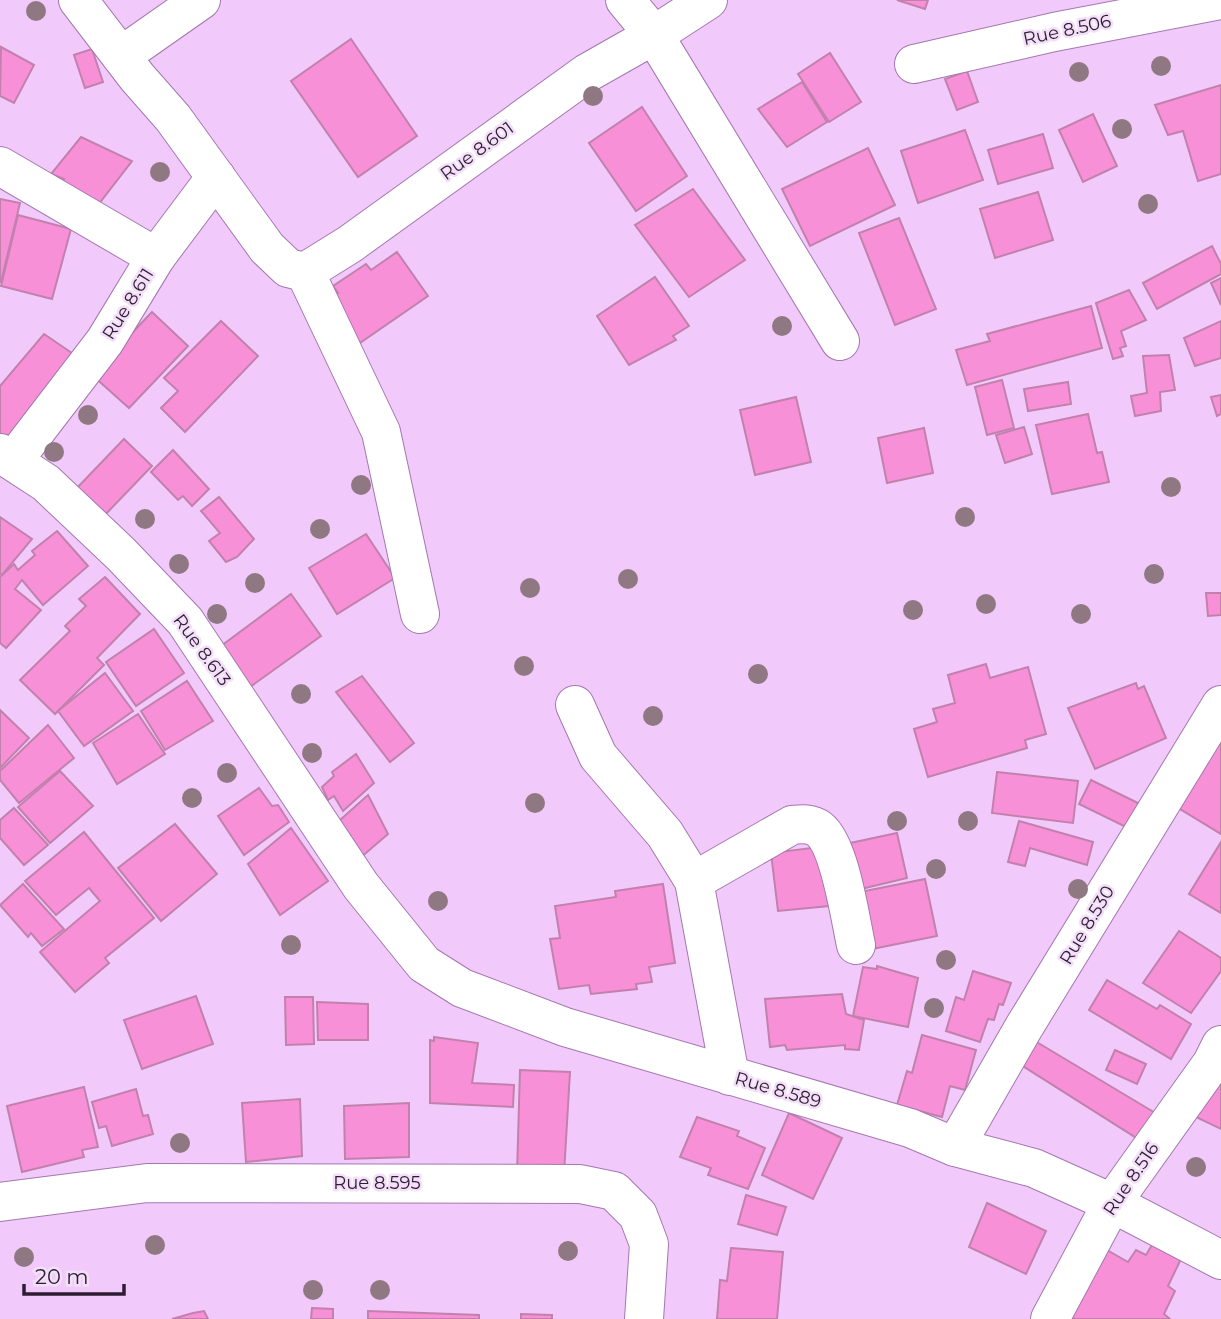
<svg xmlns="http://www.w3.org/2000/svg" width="1221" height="1319" font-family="Montserrat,sans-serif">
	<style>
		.building { fill: #f890d8; stroke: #c281ad; stroke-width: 2 }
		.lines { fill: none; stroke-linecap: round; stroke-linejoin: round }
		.minor-casing { stroke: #a477b0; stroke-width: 40 }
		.minor { stroke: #fff; stroke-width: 38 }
		.tree { fill: #907883 }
		.labels { text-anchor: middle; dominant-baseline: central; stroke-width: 5; stroke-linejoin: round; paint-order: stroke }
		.street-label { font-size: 18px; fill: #2e1c33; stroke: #f3dff8 }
	</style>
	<rect width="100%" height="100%" fill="#f1cafb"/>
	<g class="building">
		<path d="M897,0H928L925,9Z"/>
		<path d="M351,39L417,136L358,177L291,81Z"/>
		<path d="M1,47L34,65L14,103L0,96Z"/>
		<path d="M92,49L103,82L85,88L74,55Z"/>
		<path d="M830,53L861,102L829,122L798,74Z"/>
		<path d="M967,71L978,102L957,110L945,79Z"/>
		<path d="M802,82L827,122L787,147L758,109Z"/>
		<path d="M1221,85V174L1198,181L1183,131L1168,135L1155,105Z"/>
		<path d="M642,107L687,176L636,211L589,143Z"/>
		<path d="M1093,114L1117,166L1083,182L1059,130Z"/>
		<path d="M965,130L983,180L918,203L901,151Z"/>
		<path d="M1043,134L1053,168L998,184L988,150Z"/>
		<path d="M81,137L132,161L98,205L58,188L64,179L51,174Z"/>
		<path d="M868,148L895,205L810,246L782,189Z"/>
		<path d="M693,189L745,260L689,297L635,225Z"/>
		<path d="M1038,192L1053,240L995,258L980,209Z"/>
		<path d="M0,199L20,203L1,282H0Z"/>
		<path d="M18,215L71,229L52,299L1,286Z"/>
		<path d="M899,218L936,309L895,325L859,233Z"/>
		<path d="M1212,246L1221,264V274L1157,309L1143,283Z"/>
		<path d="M397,252L428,296L354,347L323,303L338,293L333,286L366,264L371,270Z"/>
		<path d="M655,277L689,326L673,336L676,340L629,365L597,316Z"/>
		<path d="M1221,278V305L1211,283Z"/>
		<path d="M1129,290L1146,320L1121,331L1126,346L1120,348L1123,356L1113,359L1096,303Z"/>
		<path d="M1091,306L1102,348L967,385L956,350L990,341L987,334Z"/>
		<path d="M152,312L188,346L129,408L92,375Z"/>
		<path d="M221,321L258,356L185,432L161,408L178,391L164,378Z"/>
		<path d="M1221,321V358L1195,366L1184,338Z"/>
		<path d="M44,334L85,362L11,447L0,440V386Z"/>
		<path d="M1169,355L1175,390L1160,392L1161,411L1135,416L1131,396L1147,393L1143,356Z"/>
		<path d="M1002,380L1014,428L987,435L975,387Z"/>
		<path d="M1068,382L1071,404L1028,411L1024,389Z"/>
		<path d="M1221,395V414L1217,416L1211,397Z"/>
		<path d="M796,397L811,462L755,475L740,410Z"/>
		<path d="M1088,414L1097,453L1102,452L1109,482L1052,494L1036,425Z"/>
		<path d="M1024,427L1032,454L1005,463L996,435Z"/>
		<path d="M924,428L933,473L887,483L878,438Z"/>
		<path d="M124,439L152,466L102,518L74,491Z"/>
		<path d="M173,450L209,489L192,506L183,496L178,500L151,472Z"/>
		<path d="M219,497L254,539L237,557L226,562L209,541L220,533L201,511Z"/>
		<path d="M0,517L32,539L2,575L0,574Z"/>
		<path d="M57,531L88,566L43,605L22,580L15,589L41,610L6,648L0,643V577L14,564L18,570L35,555L32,551Z"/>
		<path d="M366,534L395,578L337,614L309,568Z"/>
		<path d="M105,577L140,614L97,658L104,665L55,714L20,680L70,631L65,626L86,606L79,599Z"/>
		<path d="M1206,593H1221V615L1208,616Z"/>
		<path d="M291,594L321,636L250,687L221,646Z"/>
		<path d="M154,629L184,673L136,706L106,662Z"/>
		<path d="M986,664L990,678L1028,667L1046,734L1025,740L1027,748L928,777L914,729L937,722L933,709L955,703L948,675Z"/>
		<path d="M105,673L133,711L84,746L58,711Z"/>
		<path d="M362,676L414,743L390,762L336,692Z"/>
		<path d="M187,681L213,721L165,750L141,711Z"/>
		<path d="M1136,683L1138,689L1144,686L1166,738L1095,769L1068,708Z"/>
		<path d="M0,710L29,738L0,768Z"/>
		<path d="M138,714L165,754L117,784L93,743Z"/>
		<path d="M48,725L74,758L19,803L0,780V771Z"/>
		<path d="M1221,731V834L1170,803Z"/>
		<path d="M356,754L374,783L343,811L334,796L328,800L322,787L334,776L332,772Z"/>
		<path d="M60,771L93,806L50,843L18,807Z"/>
		<path d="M997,772L1078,781L1073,823L992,813Z"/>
		<path d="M1091,780L1140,804L1128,828L1079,804Z"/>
		<path d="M259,788L272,806L278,805L289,822L244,855L218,816Z"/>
		<path d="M368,795L388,834L359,859L339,821Z"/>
		<path d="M14,808L48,845L24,865L0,838V820Z"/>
		<path d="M1019,821L1093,842L1087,865L1030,848L1025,866L1008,862Z"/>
		<path d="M175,824L217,874L161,921L118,868Z"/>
		<path d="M291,828L328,881L280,915L248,864Z"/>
		<path d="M84,832L154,918L105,958L109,963L75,992L40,952L100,901L89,888L56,915L25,881Z"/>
		<path d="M897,833L907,878L861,889L850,843Z"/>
		<path d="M1221,842V913L1189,894Z"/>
		<path d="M819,847L829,906L778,911L771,853Z"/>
		<path d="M925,879L937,936L872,949L860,892Z"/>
		<path d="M23,884L64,929L42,946L31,933L28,937L0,905Z"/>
		<path d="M663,884L675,963L649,967L652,982L636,984L637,989L591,994L589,985L559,989L550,939L560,938L555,906L616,897L615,891Z"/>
		<path d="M1179,931L1221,958V971L1191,1013L1143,983Z"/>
		<path d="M877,966L918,978L908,1027L853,1016L863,967L877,969Z"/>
		<path d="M973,971L1011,983L1003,1005L999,1004L994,1020L988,1019L980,1042L946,1031L956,997L964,1000Z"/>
		<path d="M1107,980L1157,1009L1160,1005L1191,1024L1171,1059L1089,1010Z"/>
		<path d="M842,994L846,1014L864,1020L859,1050L845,1049V1045L787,1050L785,1045L770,1047L765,999Z"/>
		<path d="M196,996L213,1044L142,1069L124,1020Z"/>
		<path d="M285,997H313L314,1044L286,1045Z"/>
		<path d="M317,1002L368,1004V1040H318Z"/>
		<path d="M922,1035L976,1050L965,1090L950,1086L942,1117L897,1105L907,1071L912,1073Z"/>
		<path d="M1025,1035L1162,1117L1146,1144L1010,1058Z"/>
		<path d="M434,1037L478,1043L472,1083L514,1085L513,1107L430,1103V1040L434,1041Z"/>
		<path d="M1115,1050L1146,1064L1137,1084L1106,1070Z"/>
		<path d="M520,1070L570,1072L564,1174L517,1173Z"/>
		<path d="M1211,1080L1221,1085V1129L1194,1116Z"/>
		<path d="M84,1087L98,1147L82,1150L84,1157L22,1172L7,1106Z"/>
		<path d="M136,1089L143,1116L148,1115L153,1134L112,1146L106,1126L99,1128L92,1102Z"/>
		<path d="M300,1099L302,1156L246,1162L242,1103Z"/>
		<path d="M409,1103V1157L345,1159L344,1106Z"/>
		<path d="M789,1113L842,1138L813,1199L762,1175Z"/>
		<path d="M697,1117L739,1131L737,1136L765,1148L748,1189L708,1175L711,1168L680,1157Z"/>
		<path d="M746,1195L786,1207L777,1235L738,1224Z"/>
		<path d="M987,1203L1046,1231L1026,1274L969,1247Z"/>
		<path d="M1156,1238L1175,1248L1180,1261L1168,1286L1175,1291L1164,1314L1170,1319H1075L1070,1316L1107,1250L1128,1262L1136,1250L1146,1255Z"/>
		<path d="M731,1248L783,1252L777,1319H717L720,1280L727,1281Z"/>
		<path d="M312,1308L333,1309V1319H311Z"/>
		<path d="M204,1311L208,1319H172L193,1313Z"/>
		<path d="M368,1311L479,1315V1319H368Z"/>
		<path d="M521,1314L552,1315V1319H521Z"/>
	</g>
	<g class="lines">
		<defs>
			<g id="minor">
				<path d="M78,0L137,77L173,118L267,248L288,268L305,272L350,244L587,73L654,35L840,341"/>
				<path d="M625,0L654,35L708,0"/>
				<path d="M121,56L201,0"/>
				<path d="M914,64L1054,32L1221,0"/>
				<path d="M0,166L156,257L105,341L13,461"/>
				<path d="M156,257L216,177"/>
				<path d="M305,272L381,432L420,614"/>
				<path d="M0,453L46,483L121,554L185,621L361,886L424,964L462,988L565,1027L910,1128L955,1147L1034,1168L1112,1203L1221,1260"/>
				<path d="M575,705L598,756L665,834L694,881L730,1076"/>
				<path d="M694,881L792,825C802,824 811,823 819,829C840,845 850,918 856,945"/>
				<path d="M955,1147L1024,1027L1221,705"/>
				<path d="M0,1202L147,1183L580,1184L614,1191L638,1215L649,1244L644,1319"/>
				<path d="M1050,1319L1112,1203L1212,1063L1221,1045"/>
			</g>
		</defs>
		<use href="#minor" class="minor-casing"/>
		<use href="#minor" class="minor"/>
	</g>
	<g class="tree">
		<circle cx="36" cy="11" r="10"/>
		<circle cx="1161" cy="66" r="10"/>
		<circle cx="1079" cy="72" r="10"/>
		<circle cx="593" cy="96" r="10"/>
		<circle cx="1122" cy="129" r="10"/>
		<circle cx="160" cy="172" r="10"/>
		<circle cx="1148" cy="204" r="10"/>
		<circle cx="782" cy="326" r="10"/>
		<circle cx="88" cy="415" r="10"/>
		<circle cx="54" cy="452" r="10"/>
		<circle cx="361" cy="485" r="10"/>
		<circle cx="1171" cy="487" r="10"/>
		<circle cx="965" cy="517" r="10"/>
		<circle cx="145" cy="519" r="10"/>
		<circle cx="320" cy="529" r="10"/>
		<circle cx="179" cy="564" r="10"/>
		<circle cx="1154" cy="574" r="10"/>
		<circle cx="628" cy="579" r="10"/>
		<circle cx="255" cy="583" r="10"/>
		<circle cx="530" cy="588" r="10"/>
		<circle cx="986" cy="604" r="10"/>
		<circle cx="913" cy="610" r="10"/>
		<circle cx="217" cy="614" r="10"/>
		<circle cx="1081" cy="614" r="10"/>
		<circle cx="524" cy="666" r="10"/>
		<circle cx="758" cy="674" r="10"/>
		<circle cx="301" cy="694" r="10"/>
		<circle cx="653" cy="716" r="10"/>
		<circle cx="312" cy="753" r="10"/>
		<circle cx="227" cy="773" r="10"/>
		<circle cx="192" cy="798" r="10"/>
		<circle cx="535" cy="803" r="10"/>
		<circle cx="897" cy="821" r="10"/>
		<circle cx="968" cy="821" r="10"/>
		<circle cx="936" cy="869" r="10"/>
		<circle cx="1078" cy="889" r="10"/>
		<circle cx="438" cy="901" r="10"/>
		<circle cx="291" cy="945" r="10"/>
		<circle cx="946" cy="960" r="10"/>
		<circle cx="934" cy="1008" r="10"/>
		<circle cx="180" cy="1143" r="10"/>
		<circle cx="1196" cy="1167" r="10"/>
		<circle cx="155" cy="1245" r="10"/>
		<circle cx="568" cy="1251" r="10"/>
		<circle cx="24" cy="1257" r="10"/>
		<circle cx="313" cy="1290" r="10"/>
		<circle cx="380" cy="1290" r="10"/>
	</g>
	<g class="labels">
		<g class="street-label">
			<text transform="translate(1067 30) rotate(-12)">Rue 8.506</text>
			<text transform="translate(477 151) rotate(-36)">Rue 8.601</text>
			<text transform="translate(128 304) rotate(-58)">Rue 8.611</text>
			<text transform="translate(202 650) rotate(54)">Rue 8.613</text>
			<text transform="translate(1087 925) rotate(-59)">Rue 8.530</text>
			<text transform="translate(778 1090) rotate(16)">Rue 8.589</text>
			<text transform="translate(1131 1179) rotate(-56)">Rue 8.516</text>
			<text x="377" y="1183">Rue 8.595</text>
		</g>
	</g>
	<path d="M24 1284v10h100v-10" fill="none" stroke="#2e1c33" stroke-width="3.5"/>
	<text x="35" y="1284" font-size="21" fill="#2e1c33" stroke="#f3dff8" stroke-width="5" paint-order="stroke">20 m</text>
</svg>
